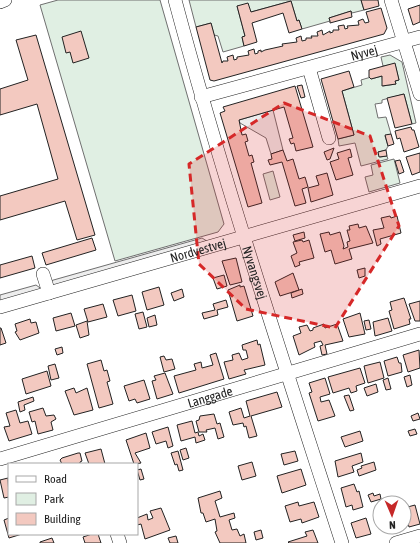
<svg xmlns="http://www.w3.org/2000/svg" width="420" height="543" font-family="'Asap Condensed',sans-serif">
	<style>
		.green { fill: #e0efe3; stroke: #6f6f6f }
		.parking { fill: #ededed; stroke: #6f6f6f }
		.building { fill: #f3c9c0; stroke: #222 }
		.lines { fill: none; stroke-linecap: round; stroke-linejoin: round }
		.minor-casing { stroke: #222; stroke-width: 14 }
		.minor { stroke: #fff; stroke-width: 13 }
		.marked { fill: #d62828; fill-opacity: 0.2; stroke: #d62828; stroke-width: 3; stroke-dasharray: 8 5; stroke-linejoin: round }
		.labels { text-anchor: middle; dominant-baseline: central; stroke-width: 3; stroke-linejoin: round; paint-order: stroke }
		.street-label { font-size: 13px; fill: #222; stroke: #fff }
	</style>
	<rect width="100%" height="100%" fill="#fff"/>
	<g class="green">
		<path d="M58,0H160L224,224L218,232L115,261L40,5Z"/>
		<path d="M189,0H361L364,10L352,13L351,11L329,18L330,21L302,29L299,20L297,21L291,1L251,12L237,6L245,36L242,37L244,46L223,52L218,36L214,35L211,23L196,27Z"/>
		<path d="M390,55L402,62L416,123L412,124L404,94L382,100V103L375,104L378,118L386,117L391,134L385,136L388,146L386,150L378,152L380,157L387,156L388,159L361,166L355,143L339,146L338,139L354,135L342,91L362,85L361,80L371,77V79L382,76L383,86L396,84L395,81L399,80L395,64L383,66L381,57Z"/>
		<path d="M394,159L400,183L369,192L365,177L373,175L371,165Z"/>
		<path d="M273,171L280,197L270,200L263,174Z"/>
	</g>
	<g class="parking">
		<path d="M273,110L283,150L271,154L266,138L240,123L239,120Z"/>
		<path d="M202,238L210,243L55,287L50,281Z"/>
		<path d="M36,285L43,290L0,302V295Z"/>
	</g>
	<g class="building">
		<path d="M361,0H378L379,6L364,10Z"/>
		<path d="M291,1L297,21L299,20L302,29L289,33L283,13L252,23L257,42L244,46L242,37L245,36L237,6L248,3L251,12Z"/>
		<path d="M420,5V22L413,25L408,9Z"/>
		<path d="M381,8L387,28L384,34L214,81L210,80L196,27L211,23L222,63L223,61H228L227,57L233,55L234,60L237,59V57L249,55L248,51L254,49L255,54L258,53V51L261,50V52L265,50L283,46L282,44L297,42L296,38L301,36L302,41L306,40V38H312L311,36H318L317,32L322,30L323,35L330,31V33L333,32V30H339L338,26L344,25L345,29L348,28L347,26L359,25L358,21L363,19L365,23L369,22L366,12Z"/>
		<path d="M351,11L352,17L330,23V21L329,18Z"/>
		<path d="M81,31L89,58L73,63L70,52L66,53L62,37Z"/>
		<path d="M36,35L95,235L77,240L65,201L0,220V196L58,179L37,104L0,115V89L28,80L16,40Z"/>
		<path d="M395,63L399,80L395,81L396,84L382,86V76L371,79L369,77V70Z"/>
		<path d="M349,71L354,87L342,91L354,135L338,139L321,79Z"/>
		<path d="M302,85L305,97L301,98L297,86Z"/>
		<path d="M295,86L313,147L296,151L294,143L291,144L289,139L293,138L284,107L239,120L242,135L246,134L248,141L245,142L249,156L252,155L254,162L251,163L262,203L248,207L220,113L225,111L223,107Z"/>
		<path d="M404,94L412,124L395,128L387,98Z"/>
		<path d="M411,127L412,130H414L419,147L404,152L400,138L397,139L395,131Z"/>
		<path d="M391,134L394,144L388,146L385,135Z"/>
		<path d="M334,148L330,159L327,160L324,152Z"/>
		<path d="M350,149L352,157L348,158L353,175L336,180L330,162L339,159L337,153Z"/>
		<path d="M283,150L287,161L293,159L299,179L305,177L308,187L302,189L306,203L295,206L282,162L270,165L268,160L272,159L271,154Z"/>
		<path d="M386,150L387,156L379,157L378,152Z"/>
		<path d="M420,153V172L412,175L406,157Z"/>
		<path d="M400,160L404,172L399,174L395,161Z"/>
		<path d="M327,173L333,195L311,202L308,188L319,185L316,176Z"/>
		<path d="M390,216L391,218L397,216L401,233L380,239L381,244L377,246L373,230L384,228L381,218Z"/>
		<path d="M358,224L359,228L366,226L373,243L349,249L352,259L335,264L331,250L325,252L320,234L329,232L330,235L340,232L344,246L343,249L348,247L347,242L350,241L347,230H350L349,226Z"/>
		<path d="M304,232L305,238L295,241L293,235Z"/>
		<path d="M92,238L96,250L46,265L42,253Z"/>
		<path d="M302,240L303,242L309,240L314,258L299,262L300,265L295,267L291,256L297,253L293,242Z"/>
		<path d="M32,256L35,268L0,278V265Z"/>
		<path d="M236,258L242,282L230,285L222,261Z"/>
		<path d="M365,268V276L359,278L357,270Z"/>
		<path d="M293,273L299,290L280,296L275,282Z"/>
		<path d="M224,275L227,286L217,289L213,278Z"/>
		<path d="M240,285V287L244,286L253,316L237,321L228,290Z"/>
		<path d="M159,287L164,305L147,310L142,292Z"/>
		<path d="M182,289L184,297L174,301L171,293Z"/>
		<path d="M302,289L303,294L292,298L291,293Z"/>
		<path d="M132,295L136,311L118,316L113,300Z"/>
		<path d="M404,298L411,319H409L410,324L394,329L389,311L392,310L390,302Z"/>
		<path d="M226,300L228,307L217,310L218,315L204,319L202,313L215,310L213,304Z"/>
		<path d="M420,301V321H415L409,304Z"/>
		<path d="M103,304L107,317L88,322L84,309Z"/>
		<path d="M143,312L147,327L139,329L135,314Z"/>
		<path d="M71,313L75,326L56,331L53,318Z"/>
		<path d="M360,313L365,334L349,337L343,319Z"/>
		<path d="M155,315L157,325L149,327L147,318Z"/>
		<path d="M388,318L392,331L375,336L373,322Z"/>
		<path d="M30,319L31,323L36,322L39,333L20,340L15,332L17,331L15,324Z"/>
		<path d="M369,320L371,329L366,330L364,321Z"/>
		<path d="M87,321L89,335L80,338L76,325Z"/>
		<path d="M324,324L325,328L337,324L343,341L325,345L327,354L322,355L320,346L323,345L321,341L314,343L315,347L299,355L293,336L301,333L299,327L307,325L310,331L313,330V328Z"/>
		<path d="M0,328H1L6,343L0,345Z"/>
		<path d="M257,340L258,345L260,344L265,365L244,370L246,374L229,379L224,362L233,360L232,355L239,353L242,360L248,358L246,350H243L242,345Z"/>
		<path d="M62,347L63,353L57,355L55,349Z"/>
		<path d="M419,350L420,368L408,372L403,355Z"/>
		<path d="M216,353L224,379L179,393L174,376L196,370L194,364L201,362L202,368L213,365L210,355Z"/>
		<path d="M164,356L166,360L172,359L175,369L164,372L160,357Z"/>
		<path d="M397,357L399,363H401L402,372L388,376L384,361Z"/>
		<path d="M101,360L104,371L107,370L110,381L107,382L113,404L99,408L87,364Z"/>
		<path d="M380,362L384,378L368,383L364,366Z"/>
		<path d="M55,364L59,378L51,380L48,366Z"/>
		<path d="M360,368L365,383L356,386L357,391L351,393L349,388L333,393L328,377Z"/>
		<path d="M47,371L51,386L26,394L22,379Z"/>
		<path d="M165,373L173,394L157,399L152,381L156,380L154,376Z"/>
		<path d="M410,375L412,385L407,387L404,377Z"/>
		<path d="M325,378L330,394L320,397L321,402L329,400L335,416L318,421L309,393L312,392L309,383Z"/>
		<path d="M388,378L391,389L386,390L383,380Z"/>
		<path d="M144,380L150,399L137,403L135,399L129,401L124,386Z"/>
		<path d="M376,384L378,392L367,396L364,388Z"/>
		<path d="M74,388L76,393L87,388L93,410L74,415L65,391Z"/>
		<path d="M277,392L282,407L251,416L257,436L249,438L246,426L244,427L243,423L233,425L229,412L241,408L244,418L250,416L246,401Z"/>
		<path d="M349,395L354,410L350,411L344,396Z"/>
		<path d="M33,397L34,401L24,405L25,410L20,412L18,402Z"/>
		<path d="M43,408L46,416L54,415L56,419L51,422L53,430L38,434L35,421L32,422L29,412Z"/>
		<path d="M16,410L20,423L28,421L32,434L9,441L4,427L10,426L6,413Z"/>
		<path d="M418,413L420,419L413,421L411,416Z"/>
		<path d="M214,414L217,424L220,423L224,437L218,439L215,428L206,430L207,432H199L196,421L199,420L200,416Z"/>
		<path d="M192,421L195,433L198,432L199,436L203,434L205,440L196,443L195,437L181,441L177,425Z"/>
		<path d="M168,427L173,446L168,448L166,441L156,444L152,432Z"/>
		<path d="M415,429L417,434L410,436L408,431Z"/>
		<path d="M360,431L363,441L345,447L341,437Z"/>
		<path d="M146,433L150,448L135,453L141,463L134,464L126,440Z"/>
		<path d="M186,448L189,458L183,460L180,450Z"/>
		<path d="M101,449L105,464H89L85,453Z"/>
		<path d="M178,451L183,470L179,471L177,464L175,465L171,453Z"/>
		<path d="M295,451L298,461L284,465L281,454Z"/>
		<path d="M78,453H80L82,461L80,462V464H62L60,460L62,458Z"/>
		<path d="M361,453L363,462L352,466L354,472L338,477L335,461Z"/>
		<path d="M252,462L256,476L242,480L238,466Z"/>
		<path d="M374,462L376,470L359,476L357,470L362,468L361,466Z"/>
		<path d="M141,469L144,479L140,480L137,470Z"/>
		<path d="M301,469L306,485L282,493L277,476Z"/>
		<path d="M8,478L9,497L4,498L0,480Z"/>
		<path d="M354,484L357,492L359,491L363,507L353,510L352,505L346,507L341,488Z"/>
		<path d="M220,491L222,498L215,501L220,517L234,513L235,518L229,520L232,530L237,529L240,536L244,534L246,543H220L215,532L217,531L215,519L206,522L203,513H201L198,498Z"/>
		<path d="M373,493L374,496L380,494L381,499L371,502L368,495Z"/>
		<path d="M298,502L299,506L314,502L319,517L302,523L301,519L290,522L285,506Z"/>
		<path d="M415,505L420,524L409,527L404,508Z"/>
		<path d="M161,508L170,530L145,539L141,524L137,525V518L147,514L148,520L153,518L150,511Z"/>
		<path d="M9,518V534H22L9,538L4,520Z"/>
		<path d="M366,518L371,534L356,538L351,523Z"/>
		<path d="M261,530L263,538L256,540L254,532Z"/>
		<path d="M313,530L318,543H289L288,542L307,536L305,532Z"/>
		<path d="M92,534H98L101,543H85L83,537Z"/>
		<path d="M176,536L178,543H170L168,538Z"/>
		<path d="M52,538L54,543H40V542Z"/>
	</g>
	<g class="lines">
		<defs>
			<g id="minor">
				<path id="s1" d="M175,0C224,183 284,363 342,543"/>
				<path d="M391,0L420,94"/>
				<path d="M0,2L5,0"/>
				<path d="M309,68L329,138"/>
				<path id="s2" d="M201,97L420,37"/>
				<path d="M43,274L49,293"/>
				<path id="s3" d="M0,307L420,186"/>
				<path id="s4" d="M0,459L420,334"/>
				<path d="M117,534L120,543"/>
				<path d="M396,543L420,536"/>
			</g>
		</defs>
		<use href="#minor" class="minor-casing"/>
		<use href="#minor" class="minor"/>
	</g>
	<path class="marked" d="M284,103L370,136L399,226L335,328L246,309L199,264L189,164Z"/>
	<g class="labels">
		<g class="street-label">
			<text stroke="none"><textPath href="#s2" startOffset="169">Nyvej</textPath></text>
			<text stroke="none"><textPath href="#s3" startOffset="206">Nordvestvej</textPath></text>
			<text stroke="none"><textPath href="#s1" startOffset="284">Nyvangsvej</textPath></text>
			<text stroke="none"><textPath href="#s4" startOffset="219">Langgade</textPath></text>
		</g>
	</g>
	<rect x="8" y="463" width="130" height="72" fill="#ffffff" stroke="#a7a7a7"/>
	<rect x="16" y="476" width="20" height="6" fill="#ffffff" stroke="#a7a7a7"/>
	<text x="44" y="483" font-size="12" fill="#222222">Road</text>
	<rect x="16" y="493" width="20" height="12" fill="#e0efe3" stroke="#a7a7a7"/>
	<text x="44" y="503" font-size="12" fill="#222222">Park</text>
	<rect x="16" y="513" width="20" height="12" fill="#f3c9c0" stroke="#a7a7a7"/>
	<text x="44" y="523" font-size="12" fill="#222222">Building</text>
	<g transform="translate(392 515) rotate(178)"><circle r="19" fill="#ffffff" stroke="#a7a7a7"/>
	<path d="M0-3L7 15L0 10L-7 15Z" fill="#c62828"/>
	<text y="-6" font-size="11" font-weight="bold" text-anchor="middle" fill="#222222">N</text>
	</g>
</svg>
